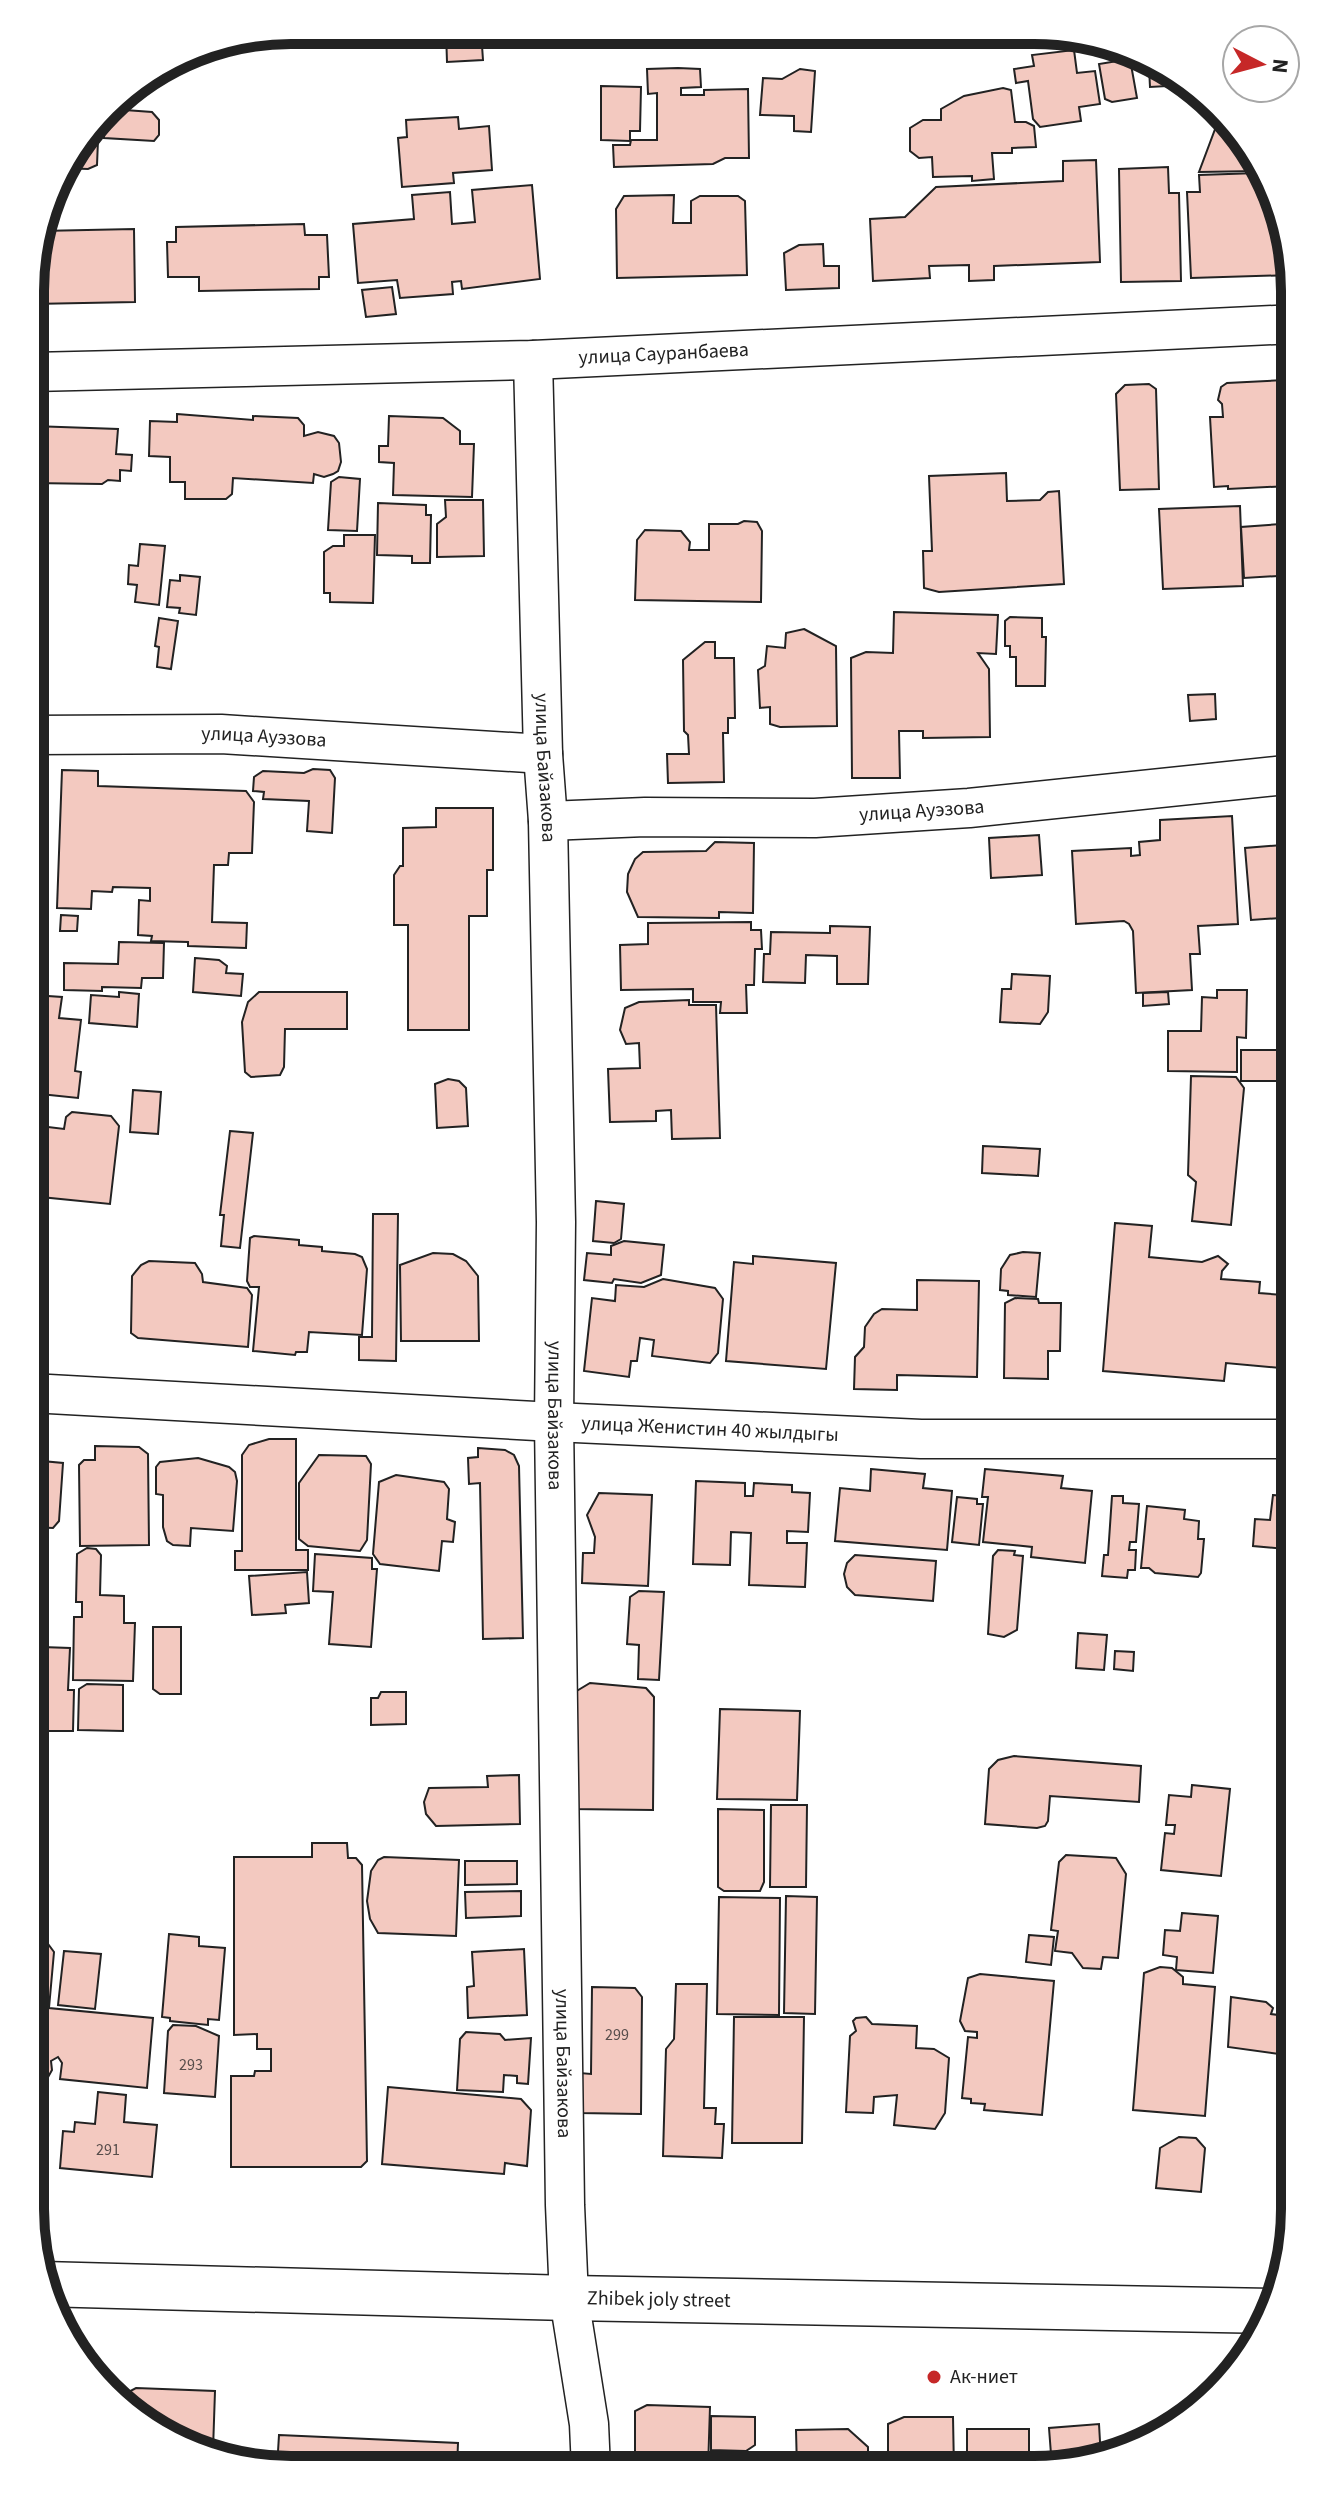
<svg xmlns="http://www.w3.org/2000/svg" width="1325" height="2500" font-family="'Source Sans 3',sans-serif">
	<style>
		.building { fill: #f3c9c0; stroke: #222; stroke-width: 2 }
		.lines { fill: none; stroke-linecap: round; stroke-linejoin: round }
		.street-casing { stroke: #222; stroke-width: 41 }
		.highway-casing { stroke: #222; stroke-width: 47 }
		.street { stroke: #fff; stroke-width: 38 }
		.highway { stroke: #fff; stroke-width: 44 }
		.poi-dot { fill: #c62828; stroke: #fff; stroke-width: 3 }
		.labels { text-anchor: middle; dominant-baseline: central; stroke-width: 6; stroke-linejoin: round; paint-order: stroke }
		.number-label { font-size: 16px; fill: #564c4a }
		.street-label { font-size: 20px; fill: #222; stroke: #fff }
		.poi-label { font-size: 20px; fill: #222; stroke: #fff; text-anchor: start }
		.rim { fill: none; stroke: #222; stroke-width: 10 }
	</style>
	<rect width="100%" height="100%" fill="#fff"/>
	<g class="building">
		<path d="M446,31H481L483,60L447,62Z"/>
		<path d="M1074,50L1077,73L1095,71L1100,104L1079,107L1081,121L1040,127L1033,119L1028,81L1016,83L1014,69L1034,66L1032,55Z"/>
		<path d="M1130,59L1137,98L1112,102L1105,99L1099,64Z"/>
		<path d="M1149,67L1186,85L1150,87Z"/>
		<path d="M678,68L700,69L701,87L681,88V95H704V90L748,89L749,158H725L713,164L614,167L613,145H630L631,140H657V93L648,94L647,69Z"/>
		<path d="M800,69L815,71L811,132L794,131V116L760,115L763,78L782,79Z"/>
		<path d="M601,86L641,87L640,131H630V141L601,140Z"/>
		<path d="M1003,88L1011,90L1015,122H1026L1034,126L1036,147L1012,148V153H992L994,179L972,181V176L933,177L932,157L919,158L910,151V128L923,120H941V109L964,96Z"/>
		<path d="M111,109L152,112L159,120V135L154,141L104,138L105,119H111Z"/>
		<path d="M1220,116L1257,171L1199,172Z"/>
		<path d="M458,117L459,129L489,126L492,170L453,173L454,183L402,187L398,138L407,137L406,120Z"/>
		<path d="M85,139L98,140L97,165L88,169L63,168Z"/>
		<path d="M1096,160L1100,262L994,266V280L969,281V265L929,266L930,278L873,281L870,219L905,217L936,187L1063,181V161Z"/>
		<path d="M1168,167L1169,193H1179L1181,281L1121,282L1119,169Z"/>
		<path d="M1258,173L1281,207L1292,275L1191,278L1187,192H1200L1199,175Z"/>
		<path d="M532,185L540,279L462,289L461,281L452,282L453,294L400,298L397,280L358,283L353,224L414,219L412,195L450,192L452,224L475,222L472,190Z"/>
		<path d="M674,195L673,223H691V201L700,196H738L745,201L747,275L617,278L616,209L624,196Z"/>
		<path d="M304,224L305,235H327L329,277H319V289L199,291V277H168L167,242H176V227Z"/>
		<path d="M134,229L135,302L32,304V258L40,231Z"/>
		<path d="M823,244L824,266H839V288L786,290L784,253L799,245Z"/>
		<path d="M392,287L396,314L366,317L362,290Z"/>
		<path d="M1284,380L1289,486L1228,489V486L1214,487L1210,417H1223L1222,404L1218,400L1221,387L1227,383Z"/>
		<path d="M1149,384L1156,389L1159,489L1120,490L1116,394L1125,385Z"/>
		<path d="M177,414L253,420V416L298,418L304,425V436L318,432L334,436L339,443L341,462L338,471L333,474L324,477L314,474L313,483L233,478L232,494L226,499H185V482H170V457L149,456L150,421L177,422Z"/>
		<path d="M389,416L443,418L460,431V444H474L472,497L393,495L394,463L379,462V446H388Z"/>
		<path d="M32,426L118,429L116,454L132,455L131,471L120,470V481L108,480L102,484L32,483Z"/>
		<path d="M1006,473L1007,501L1040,500L1048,492L1059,491L1064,584L939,592L924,588L923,551H932L929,476Z"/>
		<path d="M339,477L360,479L357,531L328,530L331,482Z"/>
		<path d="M445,500H483L484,556L437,557V524L446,517Z"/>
		<path d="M378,503L426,505V515H431L430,563H412V556L377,555Z"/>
		<path d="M1240,506L1243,586L1163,589L1159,509Z"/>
		<path d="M744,521L757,522L762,531L761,602L635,600L637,540L645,530L681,531L690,542L689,550H709V524H738Z"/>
		<path d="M1295,523V575L1244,578L1241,527Z"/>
		<path d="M344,535H375L373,603L330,602V593H324V552L333,546H344Z"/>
		<path d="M140,544L165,546L159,605L135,602L137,585L128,584L129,565L138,566Z"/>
		<path d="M180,575L200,577L196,615L179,613L180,608L167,607L170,580L180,581Z"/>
		<path d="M894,612L998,615L996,654L978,653L989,669L990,737L923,738V731H899L900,778H852L851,658L866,652L893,653Z"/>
		<path d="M1010,617L1042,618V637H1046L1045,686H1016V657H1010V646H1005V621Z"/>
		<path d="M159,618L178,621L171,669L157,667L159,647L155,646Z"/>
		<path d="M804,629L836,646L837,726L780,727L770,724V707L760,708L758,670L765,666L767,646L785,648L786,633Z"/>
		<path d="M1294,630L1295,677L1287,678L1280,668L1282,641Z"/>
		<path d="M705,642H715V658H734L735,718H728V733H723L724,782L668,783L667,754H689L688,735L684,731L683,660Z"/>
		<path d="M1215,694L1216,719L1190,721L1188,695Z"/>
		<path d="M313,769L330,770L335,778L332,833L307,831L309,801L263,799L264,792L253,791L254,777L263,771L304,773Z"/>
		<path d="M62,770L98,771V786L246,791L254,802L252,853H229L228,865H214L212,922L247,923L246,948L188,946V942L151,941L152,936L138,935L139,900L150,901V888L113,887L112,892L92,891L91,909L57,908Z"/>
		<path d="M32,796L39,800L35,860L32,859Z"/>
		<path d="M436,808H493V870H487V916H469V1030H408V925H394V875L400,866H403V828L436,827Z"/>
		<path d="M1232,816L1238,924L1198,926L1200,954H1190L1192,990L1136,993L1133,931L1129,924L1124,921L1076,924L1072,851L1131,848V856L1140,855L1139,842L1160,840V820Z"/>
		<path d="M1039,835L1042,875L991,878L989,838Z"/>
		<path d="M715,842L754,843L753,913L719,912V918L638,917L627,892L628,874L635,859L643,852L706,851Z"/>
		<path d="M1295,844V917L1251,920L1245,848Z"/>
		<path d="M61,915L78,916L77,931H60Z"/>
		<path d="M751,922V930H761L762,949H755L754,985H746L747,1013H720L721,1002H693V989L621,990L620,945L648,944V923Z"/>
		<path d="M830,926L870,927L868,984H837V956L806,955L805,983L763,982L764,954H770L771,932L830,933Z"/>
		<path d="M119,942L164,943L163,978H142L141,988L102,987V991L64,990V963L118,964Z"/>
		<path d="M195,958L219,960L227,966L226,973L243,974L241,996L193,992Z"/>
		<path d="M1012,974L1050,976L1048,1012L1040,1024L1000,1022L1002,989H1011Z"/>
		<path d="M1217,990H1247L1246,1038L1237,1037V1072L1168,1071V1031H1201L1202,997L1217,998Z"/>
		<path d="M119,992L139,994L137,1027L89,1023L91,995L119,997Z"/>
		<path d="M259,992H347V1029H285L284,1067L280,1075L251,1077L245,1072L242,1022L248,1002Z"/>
		<path d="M1168,992L1169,1004L1143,1006V993Z"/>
		<path d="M33,995L62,997L59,1018L81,1020L75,1071L81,1072L78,1098L31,1093Z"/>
		<path d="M689,1000V1005H716L720,1138L672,1139L671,1110L656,1111V1121L610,1122L608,1069L640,1068L639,1043L626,1044L620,1030L625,1008L639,1002Z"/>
		<path d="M1241,1050H1285V1060L1294,1059V1075H1284V1081H1241Z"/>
		<path d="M1191,1076L1236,1077L1244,1088L1231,1225L1192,1221L1196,1182L1188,1175Z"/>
		<path d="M448,1079L459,1081L466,1088L468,1126L437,1128L435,1084Z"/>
		<path d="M133,1090L161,1092L158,1134L130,1132Z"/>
		<path d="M31,1096L41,1097V1111L31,1110Z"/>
		<path d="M72,1112L111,1116L119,1126L110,1204L31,1196V1125L64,1129L66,1117Z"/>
		<path d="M230,1131L253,1133L240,1248L221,1246L224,1215H220Z"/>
		<path d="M983,1146L1040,1149L1038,1176L982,1173Z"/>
		<path d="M596,1201L624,1204L621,1239L614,1243L593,1241Z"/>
		<path d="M373,1214H398L396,1361L359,1360V1337H372Z"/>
		<path d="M1115,1223L1152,1226L1149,1257L1202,1262L1218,1256L1228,1264L1222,1271L1221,1279L1260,1282L1259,1293L1295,1296L1291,1369L1226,1363L1224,1381L1103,1371Z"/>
		<path d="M254,1236L299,1240V1245L322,1247V1251L355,1254L362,1257L367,1269L362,1335L309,1332L307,1352H296L295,1355L253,1351L259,1287H250L247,1281L250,1238Z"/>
		<path d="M624,1241L664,1245L661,1275L641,1283L614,1279L612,1283L584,1280L587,1253L611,1255V1246Z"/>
		<path d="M1023,1252L1040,1253L1036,1297L1008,1295V1291L1000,1290L1001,1269L1010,1255Z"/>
		<path d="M433,1253L453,1254L466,1261L478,1276L479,1341H401L400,1265Z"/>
		<path d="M753,1256L836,1263L826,1369L726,1361L734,1262L753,1264Z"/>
		<path d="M149,1261L195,1263L202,1274L203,1282L247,1288L252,1295L248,1347L138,1338L131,1333L132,1276L141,1265Z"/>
		<path d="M663,1279L715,1288L723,1299L718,1353L710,1363L652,1356L654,1340L640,1338L637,1361H631L629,1377L584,1371L592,1298L615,1301L616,1285L644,1287Z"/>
		<path d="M917,1280L979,1281L977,1377L897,1375V1390L854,1389L855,1357L864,1347L865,1327L874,1314L882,1309L917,1310Z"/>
		<path d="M1015,1298L1038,1299L1039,1303H1061L1060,1351H1048V1379L1004,1378L1005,1303Z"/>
		<path d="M269,1439H296V1550H308V1570H235V1551H242V1455L249,1445Z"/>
		<path d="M95,1446L139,1447L148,1454L149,1545L80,1546L79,1465L84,1460H95Z"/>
		<path d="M478,1448L505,1450L514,1455L519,1466L523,1638L483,1639L480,1483L469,1484L468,1458L478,1457Z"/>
		<path d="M319,1455L366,1456L371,1464L367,1540L360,1551L308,1546L299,1539V1483Z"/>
		<path d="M198,1458L229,1467L235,1472L237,1481L233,1531L191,1528L190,1546L173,1545L167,1541L163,1527V1495L156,1494V1467L160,1462Z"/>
		<path d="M31,1460L63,1463L59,1521L53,1528L31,1527Z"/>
		<path d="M871,1469L925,1474L923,1488L952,1491L947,1550L835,1541L840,1488L870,1491Z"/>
		<path d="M985,1469L1063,1476L1061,1488L1092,1491L1085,1563L1031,1557L1032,1547L983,1542L988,1497H982Z"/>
		<path d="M396,1475L444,1482L449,1489L447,1519L455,1522L453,1542L442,1541L439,1571L380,1564L373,1554L379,1482Z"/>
		<path d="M696,1481L745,1483V1496H753L754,1483L792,1485V1492L810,1493L808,1532L787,1531V1543H807L805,1587L749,1585L751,1533L731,1532L730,1565L693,1564Z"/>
		<path d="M599,1493L652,1495L648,1586L582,1583L583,1553H594L595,1537L587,1515Z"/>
		<path d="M1273,1495L1294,1497L1295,1550L1253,1546L1255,1519L1270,1520Z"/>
		<path d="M1112,1496H1123V1503L1139,1504L1136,1542H1130L1129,1550H1136L1135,1570H1128L1127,1578L1102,1576L1104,1555H1108Z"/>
		<path d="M957,1497L977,1499V1504H983L979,1545L952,1542Z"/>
		<path d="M1147,1506L1185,1510L1184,1519L1199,1521L1198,1539H1204L1201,1573L1198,1577L1155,1573L1149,1568H1141Z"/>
		<path d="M87,1548L96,1549L101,1555L100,1595L124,1596V1623H135L133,1681L73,1680L74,1617H82V1602H76L77,1554Z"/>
		<path d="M998,1550L1015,1551L1014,1555L1023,1556L1017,1630L1004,1637L988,1634L993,1556Z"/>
		<path d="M315,1554L372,1558V1569H377L371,1647L329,1644L333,1592L313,1591Z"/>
		<path d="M855,1555L936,1561L933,1601L855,1595L847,1587L844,1574L847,1563Z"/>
		<path d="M307,1572L309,1603L285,1605L286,1613L252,1615L249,1576Z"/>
		<path d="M639,1591L664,1592L659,1680L638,1679L639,1645L627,1644L630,1597Z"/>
		<path d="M31,1623H37L42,1627V1647L70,1648L68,1690H74L73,1731H36L31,1734Z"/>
		<path d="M153,1627H181V1694H160L153,1689Z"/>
		<path d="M1078,1633L1107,1635L1104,1670L1076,1668Z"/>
		<path d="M1115,1651L1134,1652L1133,1671L1114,1669Z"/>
		<path d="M590,1683L646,1688L654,1697L653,1810L570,1809V1695Z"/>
		<path d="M87,1684L123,1685V1731L78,1730L79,1689Z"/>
		<path d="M381,1692H406V1724L371,1725V1698H378Z"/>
		<path d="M720,1709L800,1711L797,1800L717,1799Z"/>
		<path d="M1014,1756L1141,1766L1139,1802L1050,1796L1048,1821L1045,1826L1037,1828L985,1824L989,1769L998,1760Z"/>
		<path d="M519,1775L520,1824L436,1826L426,1814L424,1802L429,1788L488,1787L487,1776Z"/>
		<path d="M1192,1785L1230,1789L1221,1876L1161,1870L1165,1833L1174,1834L1175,1825H1166L1169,1795L1191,1797Z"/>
		<path d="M771,1805H807L806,1887H770Z"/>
		<path d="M718,1809L764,1810V1882L760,1891H724L718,1887Z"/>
		<path d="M312,1843H347L348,1858H356L362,1865L367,2161L361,2167H231V2076H254L255,2071H271V2049H257V2034L234,2035V1857H312Z"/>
		<path d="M1066,1855L1116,1858L1126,1874L1118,1958L1103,1957L1101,1969L1083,1968L1072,1953L1055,1951L1058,1931L1051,1930L1059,1862Z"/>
		<path d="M384,1857L459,1860L456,1936L378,1933L370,1919L367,1901L371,1871L378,1860Z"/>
		<path d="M465,1861H517V1884L465,1885Z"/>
		<path d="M521,1891V1916L466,1918L465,1892Z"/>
		<path d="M786,1896L817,1897L815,2014L784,2013Z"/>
		<path d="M719,1897L780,1898L779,2015L717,2014Z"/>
		<path d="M1182,1913L1218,1916L1213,1973L1176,1970L1177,1957L1163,1955L1165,1930L1180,1931Z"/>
		<path d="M169,1934L199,1937V1946L225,1948L219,2020L208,2019V2025L170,2021V2018L162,2017Z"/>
		<path d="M1029,1935L1054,1937L1051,1965L1026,1962Z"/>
		<path d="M30,1942L48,1944L54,1952L49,2008L153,2018L147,2088L60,2079L62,2063L58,2057L51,2061L52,2070L47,2079L43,2081L30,2078Z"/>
		<path d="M524,1949L527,2015L468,2018L467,1987L474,1986L472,1952Z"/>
		<path d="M64,1951L101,1954L95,2009L58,2005Z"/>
		<path d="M1160,1967L1172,1968L1183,1977V1984L1215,1987L1205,2116L1133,2110L1144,1973Z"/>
		<path d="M980,1974L1054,1981L1042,2115L984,2110L985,2104L971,2103V2099L962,2098L968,2037L977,2038V2032L965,2031L960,2021L968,1978Z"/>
		<path d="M676,1984H707L704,2108H716L715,2124H724L722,2158L663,2156L666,2049L674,2039Z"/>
		<path d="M592,1987L635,1988L642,1997L641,2114L579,2113L580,2073L591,2074Z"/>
		<path d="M1231,1997L1266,2002L1273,2008L1271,2014L1294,2017V2056L1228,2047Z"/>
		<path d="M734,2017H804L802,2143H732Z"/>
		<path d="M866,2017L872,2024L917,2026L916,2048L934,2049L949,2058L945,2113L935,2129L894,2125L897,2095L874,2097L873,2113L846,2112L850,2036L856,2031L853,2021L856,2018Z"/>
		<path d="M173,2025L196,2026L219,2036L215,2097L164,2093L168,2031Z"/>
		<path d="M466,2032L500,2034L505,2040L531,2038L528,2084L517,2083V2076L504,2075L503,2092L457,2090L460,2039Z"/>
		<path d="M30,2085L34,2089L30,2134Z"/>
		<path d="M388,2087L521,2099L531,2110L527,2166L505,2163L504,2174L382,2164Z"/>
		<path d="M98,2092L126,2095L124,2122L157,2125L152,2177L60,2168L63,2131L74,2132L75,2122L95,2124Z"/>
		<path d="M1179,2137L1196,2138L1205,2148L1201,2192L1156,2188L1160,2148Z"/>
		<path d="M136,2388L215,2391L213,2450L132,2416L117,2398Z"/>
		<path d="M647,2405L710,2407L708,2469H635V2411Z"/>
		<path d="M711,2416L755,2417V2445L746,2451L711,2450Z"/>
		<path d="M904,2417H953L954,2470H888V2424Z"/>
		<path d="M1099,2424L1101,2459L1052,2467L1049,2428Z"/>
		<path d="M848,2429L868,2447V2470L797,2469L796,2430Z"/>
		<path d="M967,2429H1029V2470H972V2462H967Z"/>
		<path d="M279,2435L458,2443L457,2468H277Z"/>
		<path d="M480,2453H521L520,2468H480Z"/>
	</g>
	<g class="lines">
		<defs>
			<g id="street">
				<path id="s1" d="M533,360L543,754L548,821L556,1222L554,1422L565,2205L569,2298L589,2424L591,2469"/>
				<path id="s2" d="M32,372L533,360L1295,324"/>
				<path id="s3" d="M32,735L221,734L543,754"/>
				<path id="s4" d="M548,821L645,817L815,818L969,808L1295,774"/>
				<path id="s5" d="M31,1393L554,1422L921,1439H1295"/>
			</g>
			<g id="highway">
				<path id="s6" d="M43,2284L569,2298L1274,2311"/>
			</g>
		</defs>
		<use href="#street" class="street-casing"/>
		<use href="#highway" class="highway-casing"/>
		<use href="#street" class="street"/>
		<use href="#highway" class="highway"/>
	</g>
	<circle class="poi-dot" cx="934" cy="2377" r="8"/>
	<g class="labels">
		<g class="number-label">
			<text x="617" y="2035">299</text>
			<text x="191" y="2065">293</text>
			<text x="108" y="2150">291</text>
		</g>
		<g class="street-label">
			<text stroke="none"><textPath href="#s2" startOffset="632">улица Сауранбаева</textPath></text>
			<text stroke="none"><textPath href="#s3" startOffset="232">улица Ауэзова</textPath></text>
			<text stroke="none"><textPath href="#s1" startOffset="408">улица Байзакова</textPath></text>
			<text stroke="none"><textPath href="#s4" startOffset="374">улица Ауэзова</textPath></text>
			<text stroke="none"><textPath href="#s1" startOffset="1056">улица Байзакова</textPath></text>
			<text stroke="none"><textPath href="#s5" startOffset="680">улица Женистин 40 жылдыгы</textPath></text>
			<text stroke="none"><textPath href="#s1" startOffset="1704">улица Байзакова</textPath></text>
			<text stroke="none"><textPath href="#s6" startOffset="616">Zhibek joly street</textPath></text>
		</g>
		<g class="poi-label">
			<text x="950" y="2377">Ак-ниет</text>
		</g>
	</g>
	<path d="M0 0H1325V2500H0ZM291 44H1034A247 247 0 0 1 1281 291V2209A247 247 0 0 1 1034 2456H291A247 247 0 0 1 44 2209V291A247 247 0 0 1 291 44Z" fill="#fff" fill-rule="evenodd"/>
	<path class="rim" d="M291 44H1034A247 247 0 0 1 1281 291V2209A247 247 0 0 1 1034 2456H291A247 247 0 0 1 44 2209V291A247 247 0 0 1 291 44Z"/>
	<g transform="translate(1261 64) rotate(96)"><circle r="38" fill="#ffffff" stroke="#a7a7a7" stroke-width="2"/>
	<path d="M0-6L14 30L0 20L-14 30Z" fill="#c62828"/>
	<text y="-12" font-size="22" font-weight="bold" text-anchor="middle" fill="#222222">N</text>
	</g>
</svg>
